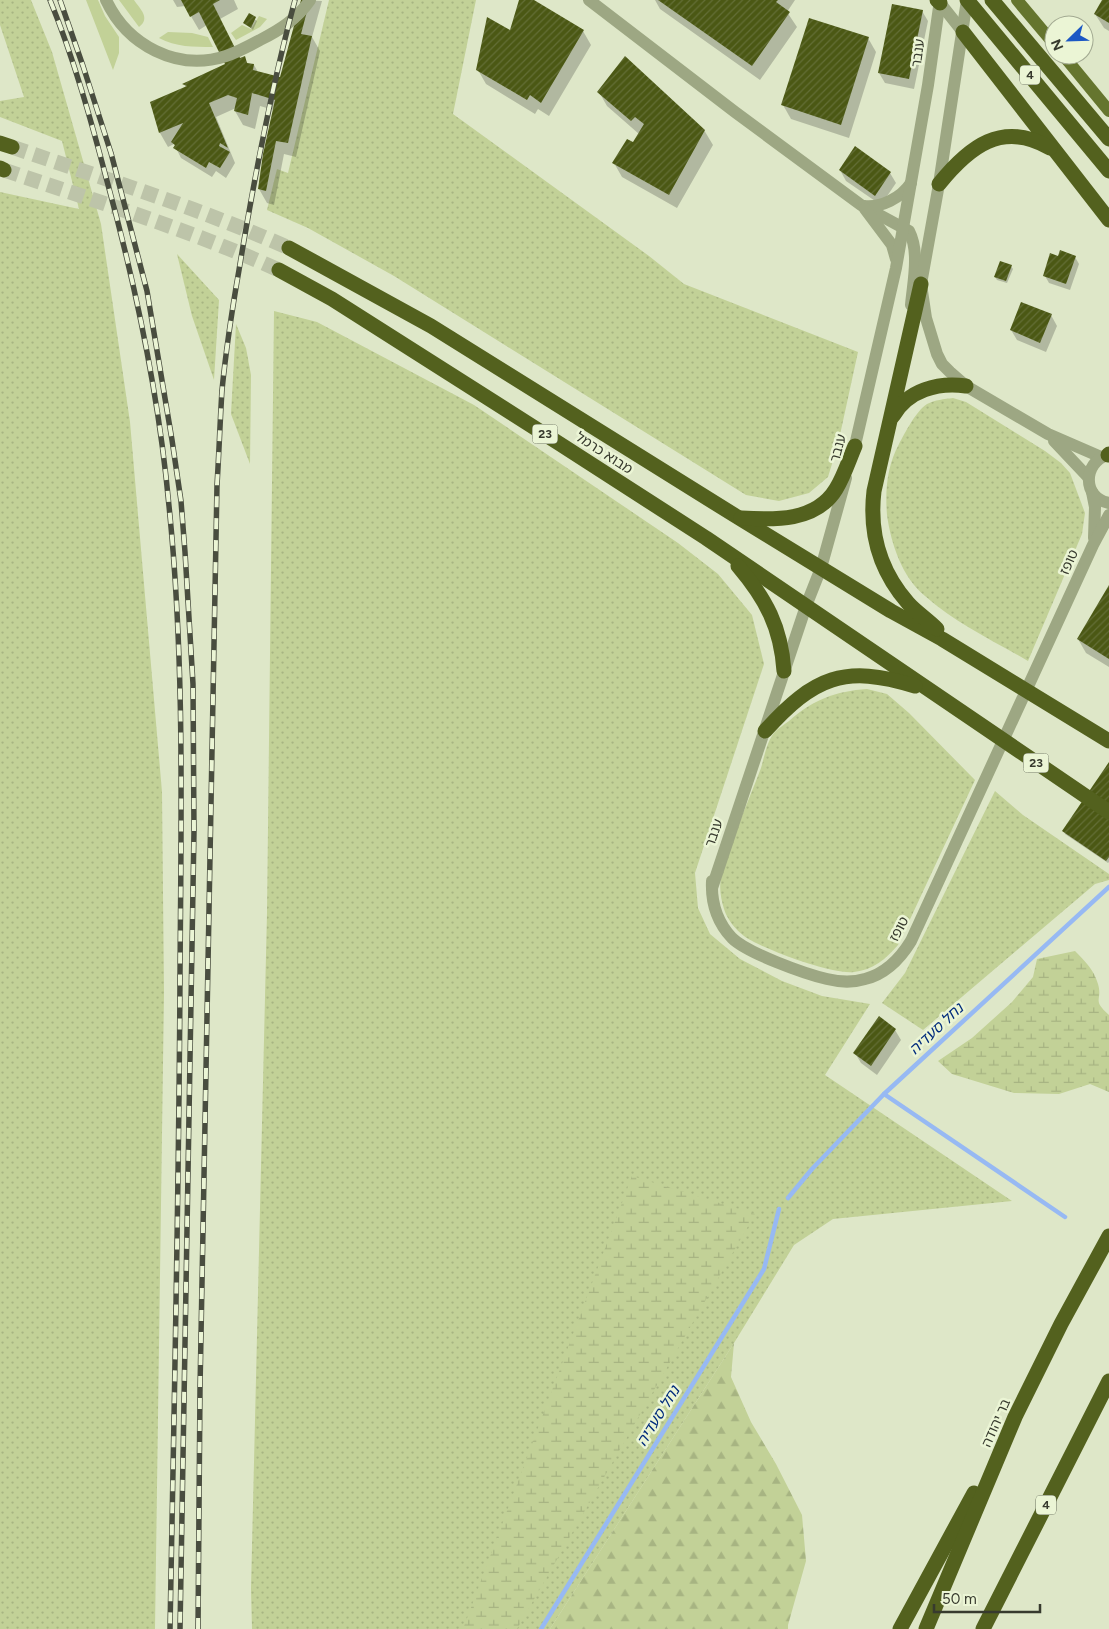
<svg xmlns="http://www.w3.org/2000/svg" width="1109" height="1629" font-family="Figtree,'Noto Sans Hebrew',sans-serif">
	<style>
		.grass { fill: url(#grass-dots) }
		.forest { fill: url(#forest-firs) }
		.wetland { fill: url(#wetland-marsh) }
		.green { fill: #c2d197 }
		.shadow { fill: #0003 }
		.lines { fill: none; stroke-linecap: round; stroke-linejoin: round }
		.stream { stroke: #97b9f3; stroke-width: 4.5 }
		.building { fill: url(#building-hatch) }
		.highway-tunnel { stroke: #bdc4a9; stroke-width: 15; stroke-dasharray: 15 8; stroke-linecap: butt }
		.minor { stroke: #9da783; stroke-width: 12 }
		.major { stroke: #65752e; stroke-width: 12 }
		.highway { stroke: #53611e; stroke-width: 15 }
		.rail-casing { stroke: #494d3f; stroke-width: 5.5 }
		.rail { stroke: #ebf5d5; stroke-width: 4; stroke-dasharray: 11; stroke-linecap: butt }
		.labels { text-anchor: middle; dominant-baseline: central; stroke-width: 5; stroke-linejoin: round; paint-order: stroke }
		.shield { fill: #ebf5d5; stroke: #6d7260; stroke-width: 1 }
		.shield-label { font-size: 12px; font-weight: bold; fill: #373a2e }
		.street-label { font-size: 14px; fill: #373a2e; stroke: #ebf5d5 }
		.water-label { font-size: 15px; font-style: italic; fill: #002b7c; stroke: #ebf5d5 }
	</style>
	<defs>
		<pattern id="grass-dots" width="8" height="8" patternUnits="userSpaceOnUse" patternTransform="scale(1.25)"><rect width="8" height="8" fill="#c2d197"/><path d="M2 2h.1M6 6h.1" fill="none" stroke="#a7b482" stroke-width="1.8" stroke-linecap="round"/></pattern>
		<pattern id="forest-firs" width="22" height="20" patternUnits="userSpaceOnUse" patternTransform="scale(1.25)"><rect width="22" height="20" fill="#c2d197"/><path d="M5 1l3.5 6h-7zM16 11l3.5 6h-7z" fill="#a7b482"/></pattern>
		<pattern id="wetland-marsh" width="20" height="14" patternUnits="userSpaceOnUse" patternTransform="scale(1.25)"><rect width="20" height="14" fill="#c2d197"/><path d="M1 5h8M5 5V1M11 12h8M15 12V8" fill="none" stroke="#a7b482"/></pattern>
		<pattern id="building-hatch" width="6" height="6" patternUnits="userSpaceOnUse" patternTransform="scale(1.25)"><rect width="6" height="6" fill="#4b5814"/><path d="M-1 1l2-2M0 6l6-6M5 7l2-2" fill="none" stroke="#636e36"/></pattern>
	</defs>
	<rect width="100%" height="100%" fill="#dee7c8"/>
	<g class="grass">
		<path d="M0,0H31L52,52L101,224L130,422L162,792L164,993L155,1629H0V192L79,209L62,141L0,117V101L24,97L0,25Z"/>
		<path d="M329,0H476L453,114L649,256L684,284L858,352L838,444L828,477L809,493L779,501L746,495L394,276L308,228L267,210L277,169L288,173Z"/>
		<path d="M177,254L219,300L214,380L192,316Z"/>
		<path d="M274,311L317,322L474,405L678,543L718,574L752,615L764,664L695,873L698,908L710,934L740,959L782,981L822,996L870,1004L825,1075L1012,1201L833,1219L794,1245L734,1343L550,1629H252L251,1589L267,913Z"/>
		<path d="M236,324L246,348L251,375L250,464L231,414Z"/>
		<path d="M953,398L966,402L1045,451L1061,463L1070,473L1085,513L1082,534L1028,661C994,641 955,623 925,596C902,577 891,544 887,515C885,490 887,466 899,444C905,433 916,411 927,404C935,400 944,399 953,398Z"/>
		<path d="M867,689L887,694L909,713L975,780L898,945C886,959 873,970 854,972C832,975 762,949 744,936C735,929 727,919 724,909C721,899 719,888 721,879C729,843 748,803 761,768C764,758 767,741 774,733C778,728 784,725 789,721C812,700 836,691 867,689Z"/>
		<path d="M995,791L1023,815L1109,874V880L1095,884L923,1030L882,1003L905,973Z"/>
	</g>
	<path class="forest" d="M734,1343L731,1377L751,1422L776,1464L802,1515L806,1561L788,1625V1629H550Z"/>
	<g class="wetland">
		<path d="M1075,951C1085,961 1094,970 1098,984C1103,1001 1091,999 1109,1015V1092L1090,1084L1059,1094L1014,1093L952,1074L938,1061L972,1038L1012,1002L1033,977L1037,959Z"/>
		<path d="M632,1176L755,1214L517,1629H463Z"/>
	</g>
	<g class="green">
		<path d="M86,0H98L105,16L119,37V53L113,70Z"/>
		<path d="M119,0H134C140,9 151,18 139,27Z"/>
		<path d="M259,16L267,19L260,27L236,40L231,33L242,25L251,29Z"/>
		<path d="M168,32L192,33L208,37L213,47C193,47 176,47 159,38Z"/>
	</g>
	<g class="shadow">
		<path d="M173,0H234L238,9L220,19L240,59L244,57L248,64L254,65L258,72L281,78L302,0L322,1L312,37L320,51L296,157L284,154L274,205L267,203L259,189L274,110L260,106L255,129L243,125L235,111L236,108L216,117L235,163L226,178L216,171L212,177L181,158L174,144L168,147L160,133L152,103L186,88L184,84L227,65L207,25L199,30L185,6L177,7Z"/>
		<path d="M520,0H532L583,31L591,45L549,116L538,109L535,114L486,84L478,70L511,32Z"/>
		<path d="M655,0H795L787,12L797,27L760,80L660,9Z"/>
		<path d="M1104,0H1109V31L1104,28L1095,14Z"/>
		<path d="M922,11L928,21L914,89L885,83L879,73Z"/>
		<path d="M249,15L257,21L253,30L245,23Z"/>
		<path d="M868,38L876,52L849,138L791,119L783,105Z"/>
		<path d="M599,92L704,130L713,145L677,208L622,177L614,163L634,144L639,134L607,106Z"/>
		<path d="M840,170L890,173L896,183L881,205L846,181Z"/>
		<path d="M1059,257H1075L1079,264L1070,290L1049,283L1045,276Z"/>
		<path d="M1011,266L1013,269L1007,283L997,280L995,277Z"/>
		<path d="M1051,315L1057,326L1046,352L1017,340L1011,330Z"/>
		<path d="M1109,587V667L1086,653L1078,639Z"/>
		<path d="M1109,764V862L1108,863L1065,834L1064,831Z"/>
		<path d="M879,1018L895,1030L901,1040L877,1075L861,1063L855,1053Z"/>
	</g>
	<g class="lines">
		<g class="stream">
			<path d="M884,1094L1065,1217"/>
			<path d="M788,1198L812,1169L884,1094L1109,887"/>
			<path d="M541,1629L764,1269L779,1209"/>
		</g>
	</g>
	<g class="building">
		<path d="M181,0H220L213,4L240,58L245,56L247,63L254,64L253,70L280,77L301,0H310L301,34L312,36L288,143L276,141L266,191L258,189L263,154L275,100L252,93L248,115L234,111L237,98L228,95L209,103L228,148L220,143L219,146L230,152L220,168L209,162L206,168L173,148L175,145L171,142L183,123L159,133L150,102L187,86L182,84L225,64L199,12L190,17Z"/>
		<path d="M519,0H534L584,30L541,103L530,95L527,100L476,70L487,17L510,30Z"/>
		<path d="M658,0H778L776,2L790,12L752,66Z"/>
		<path d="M1102,0H1109V23L1094,14Z"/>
		<path d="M892,4L923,10L909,79L878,73Z"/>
		<path d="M249,13L256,17L251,28L243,23Z"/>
		<path d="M809,18L869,37L841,125L781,105Z"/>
		<path d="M625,56L705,130L669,195L612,163L627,139L633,142L644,124L635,117L631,121L597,92Z"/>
		<path d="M855,146L891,172L875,196L839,170Z"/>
		<path d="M1060,250L1076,256L1066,284L1043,276L1050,253L1058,256Z"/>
		<path d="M1000,261L1012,265L1006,281L994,277Z"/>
		<path d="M1021,302L1052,314L1040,343L1010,330Z"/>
		<path d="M1109,585V659L1077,639Z"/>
		<path d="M1109,762V857L1106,861L1062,831Z"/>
		<path d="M879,1016L896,1029L871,1066L853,1053Z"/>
	</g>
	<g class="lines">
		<g class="highway-tunnel">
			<path d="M12,147C105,179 199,208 289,248"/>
			<path d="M4,170C96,201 190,230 279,270"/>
		</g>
		<g class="minor">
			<path d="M106,0C127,45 177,72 226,56C238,52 249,46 260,40C280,30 297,19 310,0"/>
			<path d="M589,0L735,112L861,205L909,231C920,252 913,282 911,305"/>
			<path d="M967,0L939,184L921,284L926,318L937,354L942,364L950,372L966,386L1048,434L1101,457"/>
			<path d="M940,3L963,32"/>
			<path d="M864,206C881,208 901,198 911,183"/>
			<path d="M865,209L892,245L896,259"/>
			<path d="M1054,441L1088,477"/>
			<path d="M853,454L896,268L928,85L940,0"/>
			<path d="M1107,455C1083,463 1082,498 1109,503"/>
			<path d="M1092,492L1095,507L1094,538"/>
			<path d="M712,881C711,902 717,922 732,938C747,953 805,974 827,979C839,982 852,983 865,979C885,974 900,959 911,941L1093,545L1109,515"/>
			<path d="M712,888L806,606L821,568L846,478"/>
		</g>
		<g class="major">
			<path d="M1017,0L1054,44"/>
			<path d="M1063,55L1109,111"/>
		</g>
		<g class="highway">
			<path d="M937,0L940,3"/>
			<path d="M967,0L1109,171"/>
			<path d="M992,0L1109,139"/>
			<path d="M963,32L1109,220"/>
			<path d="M0,143L12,147"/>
			<path d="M0,168L4,170"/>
			<path d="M939,184C969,147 1002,120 1050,148"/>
			<path d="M289,248L431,326L739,518L891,611L942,639L1109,741"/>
			<path d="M279,270L332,299L560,444L706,538L1109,812"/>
			<path d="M921,284L874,491C869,533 880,571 908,603C916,612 928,620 937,629"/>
			<path d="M893,416C908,390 938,382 966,386"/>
			<path d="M1108,455L1109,454"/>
			<path d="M741,518C774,520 816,522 836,489C844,476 849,460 855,446"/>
			<path d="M738,566C766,599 781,627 784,671"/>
			<path d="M765,731C814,677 844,664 915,686"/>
			<path d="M900,1629L974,1493"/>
			<path d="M926,1629L1015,1417L1061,1324L1109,1236"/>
			<path d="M983,1629L1109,1381"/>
		</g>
		<defs>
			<g id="rail">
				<path d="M50,0C74,59 91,120 107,181C136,287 159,396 169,506C185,662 181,820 180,976C179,1194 174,1411 170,1629"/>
				<path d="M60,0L83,66L111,153L147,291L172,440L181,501L185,552L193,684L194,831L180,1629"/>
				<path d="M198,1629L200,1389L217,485C219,453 220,422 222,390C226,350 232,310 239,270C254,179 271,89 295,0"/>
			</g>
		</defs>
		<use href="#rail" class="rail-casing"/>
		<use href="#rail" class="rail"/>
	</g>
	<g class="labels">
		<g class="shield">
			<rect x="1020" y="65.5" width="20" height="19" rx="4"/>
			<rect x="532.5" y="424.5" width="25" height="19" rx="4"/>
			<rect x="1023.5" y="753.5" width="25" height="19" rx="4"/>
			<rect x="1036" y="1495.5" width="20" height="19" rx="4"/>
		</g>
		<g class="shield-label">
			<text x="1030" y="75">4</text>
			<text x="545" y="434">23</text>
			<text x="1036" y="763">23</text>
			<text x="1046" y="1505">4</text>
		</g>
		<g class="street-label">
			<text transform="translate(918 53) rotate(-82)">ענבר</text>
			<text transform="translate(838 448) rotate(-75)">ענבר</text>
			<text transform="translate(604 453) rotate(33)">מבוא כרמל</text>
			<text transform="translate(1069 562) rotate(-66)">טופז</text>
			<text transform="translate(714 833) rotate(-71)">ענבר</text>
			<text transform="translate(899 929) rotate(-62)">טופז</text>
			<text transform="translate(996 1423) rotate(-66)">בר יהודה</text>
		</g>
		<g class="water-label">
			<text transform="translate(936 1029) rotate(-43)">נחל סעדיה</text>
			<text transform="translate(658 1416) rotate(-58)">נחל סעדיה</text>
		</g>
	</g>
	<g transform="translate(1069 40) rotate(247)"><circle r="24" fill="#ebf5d5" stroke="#a3aa92"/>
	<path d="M0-4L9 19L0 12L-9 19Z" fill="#1c58c4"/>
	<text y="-8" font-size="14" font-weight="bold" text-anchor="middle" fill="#373a2e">N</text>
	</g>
	<path d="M934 1604v8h106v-8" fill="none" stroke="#373a2e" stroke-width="2.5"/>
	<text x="942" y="1604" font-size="15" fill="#373a2e" stroke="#ebf5d5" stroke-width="4" paint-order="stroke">50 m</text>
</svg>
